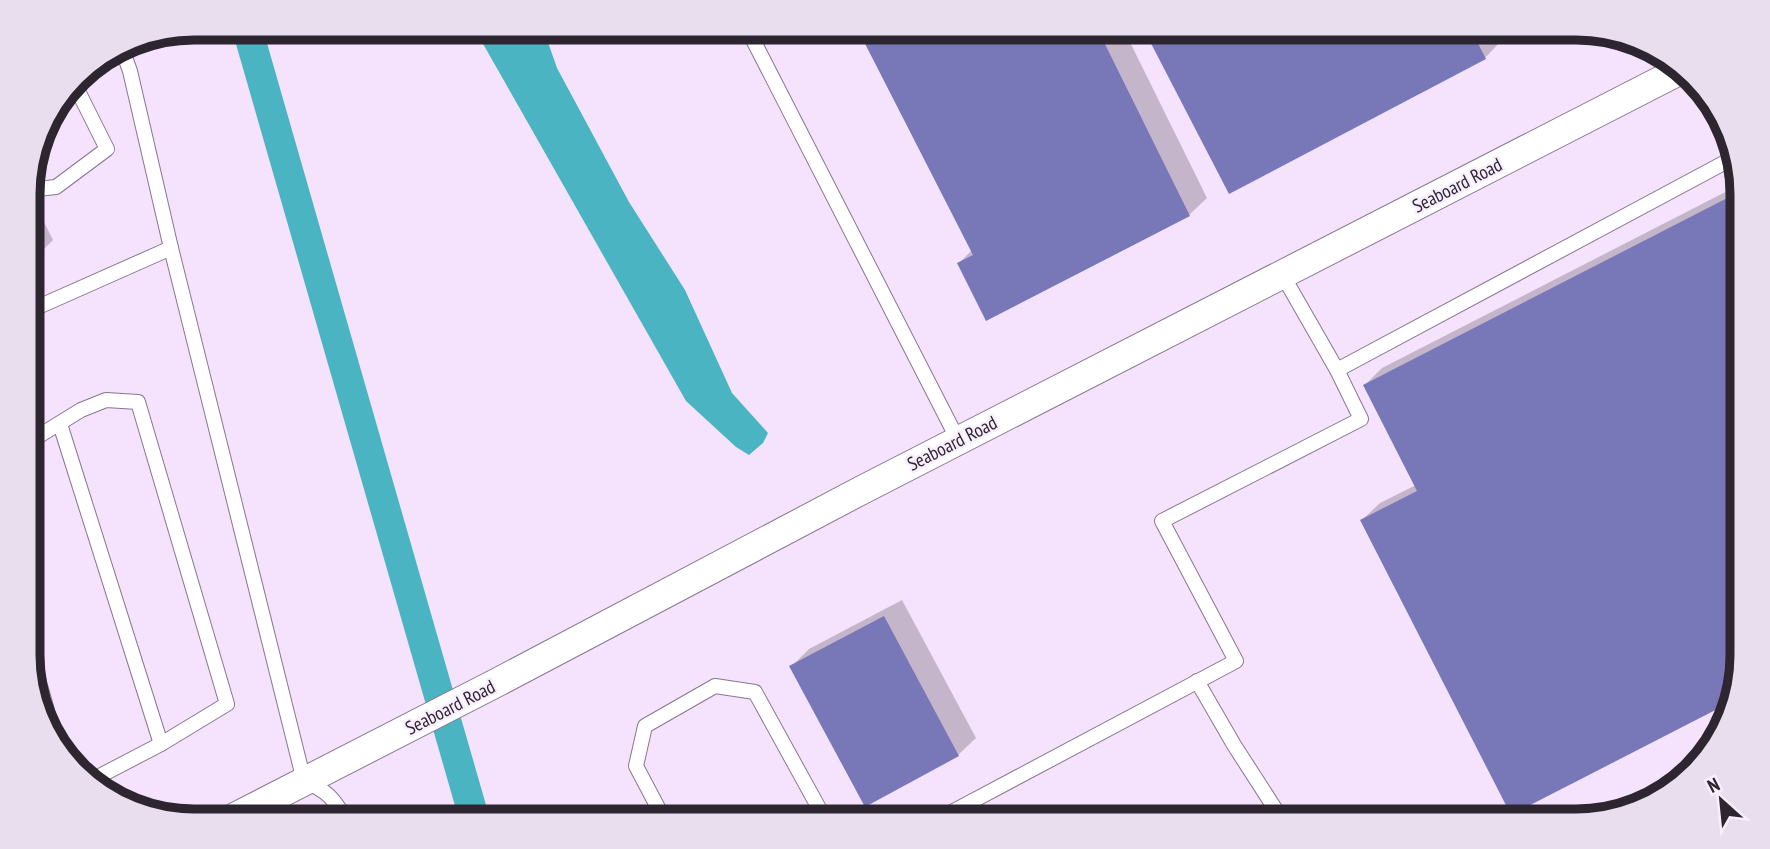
<svg xmlns="http://www.w3.org/2000/svg" width="1770" height="849" font-family="'PT Sans Narrow',sans-serif">
	<style>
		.built { fill: #f5e3fd }
		.water { fill: #4bb4c3 }
		.shadow { fill: #0003 }
		.lines { fill: none; stroke-linecap: round; stroke-linejoin: round }
		.canal { stroke: #4bb4c3; stroke-width: 30 }
		.building { fill: #7877b8 }
		.lane-casing { stroke: #87778e; stroke-width: 16 }
		.street-casing { stroke: #87778e; stroke-width: 30 }
		.lane { stroke: #fff; stroke-width: 14 }
		.street { stroke: #fff; stroke-width: 28 }
		.labels { text-anchor: middle; dominant-baseline: central; stroke-width: 5; stroke-linejoin: round; paint-order: stroke }
		.street-label { font-size: 19px; fill: #2d2630; stroke: #f9eefe }
		.rim { fill: none; stroke: #2d2630; stroke-width: 9 }
	</style>
	<rect width="100%" height="100%" fill="#f9eefe"/>
	<path class="built" d="M194,28H1576L1649,45L1714,101L1741,173L1742,655L1725,728L1668,793L1587,821H194L121,804L62,756L29,677L28,183L45,120L84,69L131,40Z"/>
	<path class="water" d="M474,28H543L557,68L629,202L685,290L732,393L768,433L763,443L749,455L736,447L686,401Z"/>
	<g class="shadow">
		<path d="M859,28H1123L1207,198L1189,215L959,263L972,250Z"/>
		<path d="M1145,28H1496L1502,40L1485,58Z"/>
		<path d="M1741,184L1742,655L1732,700L1512,813L1362,520L1380,503L1416,485L1365,385L1382,368Z"/>
		<path d="M37,208L53,240L36,257L29,261L28,212Z"/>
		<path d="M29,340L38,359L29,368Z"/>
		<path d="M902,600L976,738L958,755L791,667L809,649Z"/>
	</g>
	<g class="lines">
		<path class="canal" d="M247,28L475,821"/>
	</g>
	<g class="building">
		<path d="M857,28H1097L1190,216L986,321L957,263L973,255Z"/>
		<path d="M1143,28H1470L1486,59L1229,194Z"/>
		<path d="M1741,191L1742,655L1731,702L1511,815L1360,520L1417,491L1363,385Z"/>
		<path d="M29,242L37,258L29,263Z"/>
		<path d="M884,616L959,756L865,807L789,666Z"/>
	</g>
	<g class="lines">
		<defs>
			<g id="lane">
				<path d="M747,28L958,440"/>
				<path d="M121,46L130,71L171,248"/>
				<path d="M28,190L56,187L107,149L74,83"/>
				<path d="M1282,274L1337,370L1735,157"/>
				<path d="M29,311L171,248L304,781C328,791 334,799 347,821"/>
				<path d="M60,424L161,744"/>
				<path d="M29,442L81,410L106,400L138,402L227,704L161,744L92,780"/>
				<path d="M29,647L56,742"/>
				<path d="M1197,681L1234,745L1283,821"/>
				<path d="M665,821L636,766L645,726L715,686L755,692L826,821"/>
				<path d="M935,821L1236,661L1162,521L1361,419L1337,370"/>
			</g>
			<path id="street" d="M227,821L498,682L862,490L1679,71"/>
		</defs>
		<use href="#lane" class="lane-casing"/>
		<use href="#street" class="street-casing"/>
		<use href="#lane" class="lane"/>
		<use href="#street" class="street"/>
	</g>
	<g class="labels">
		<g class="street-label">
			<text transform="translate(1457 185) rotate(-27)">Seaboard Road</text>
			<text transform="translate(952 443) rotate(-27)">Seaboard Road</text>
			<text transform="translate(450 707) rotate(-27)">Seaboard Road</text>
		</g>
	</g>
	<path d="M0 0H1770V849H0ZM194 40H1576A154 154 0 0 1 1730 194V655A154 154 0 0 1 1576 809H194A154 154 0 0 1 40 655V194A154 154 0 0 1 194 40Z" fill="#e9deee" fill-rule="evenodd"/>
	<path class="rim" d="M194 40H1576A154 154 0 0 1 1730 194V655A154 154 0 0 1 1576 809H194A154 154 0 0 1 40 655V194A154 154 0 0 1 194 40Z"/>
	<g transform="translate(1721 800) rotate(333)" stroke="#f9eefe" stroke-width="5" paint-order="stroke">
	<path d="M0-5L12 26L0 18L-12 26Z" fill="#2d2630"/>
	<text y="-10" font-size="19" font-weight="bold" text-anchor="middle" fill="#2d2630">N</text>
	</g>
</svg>
